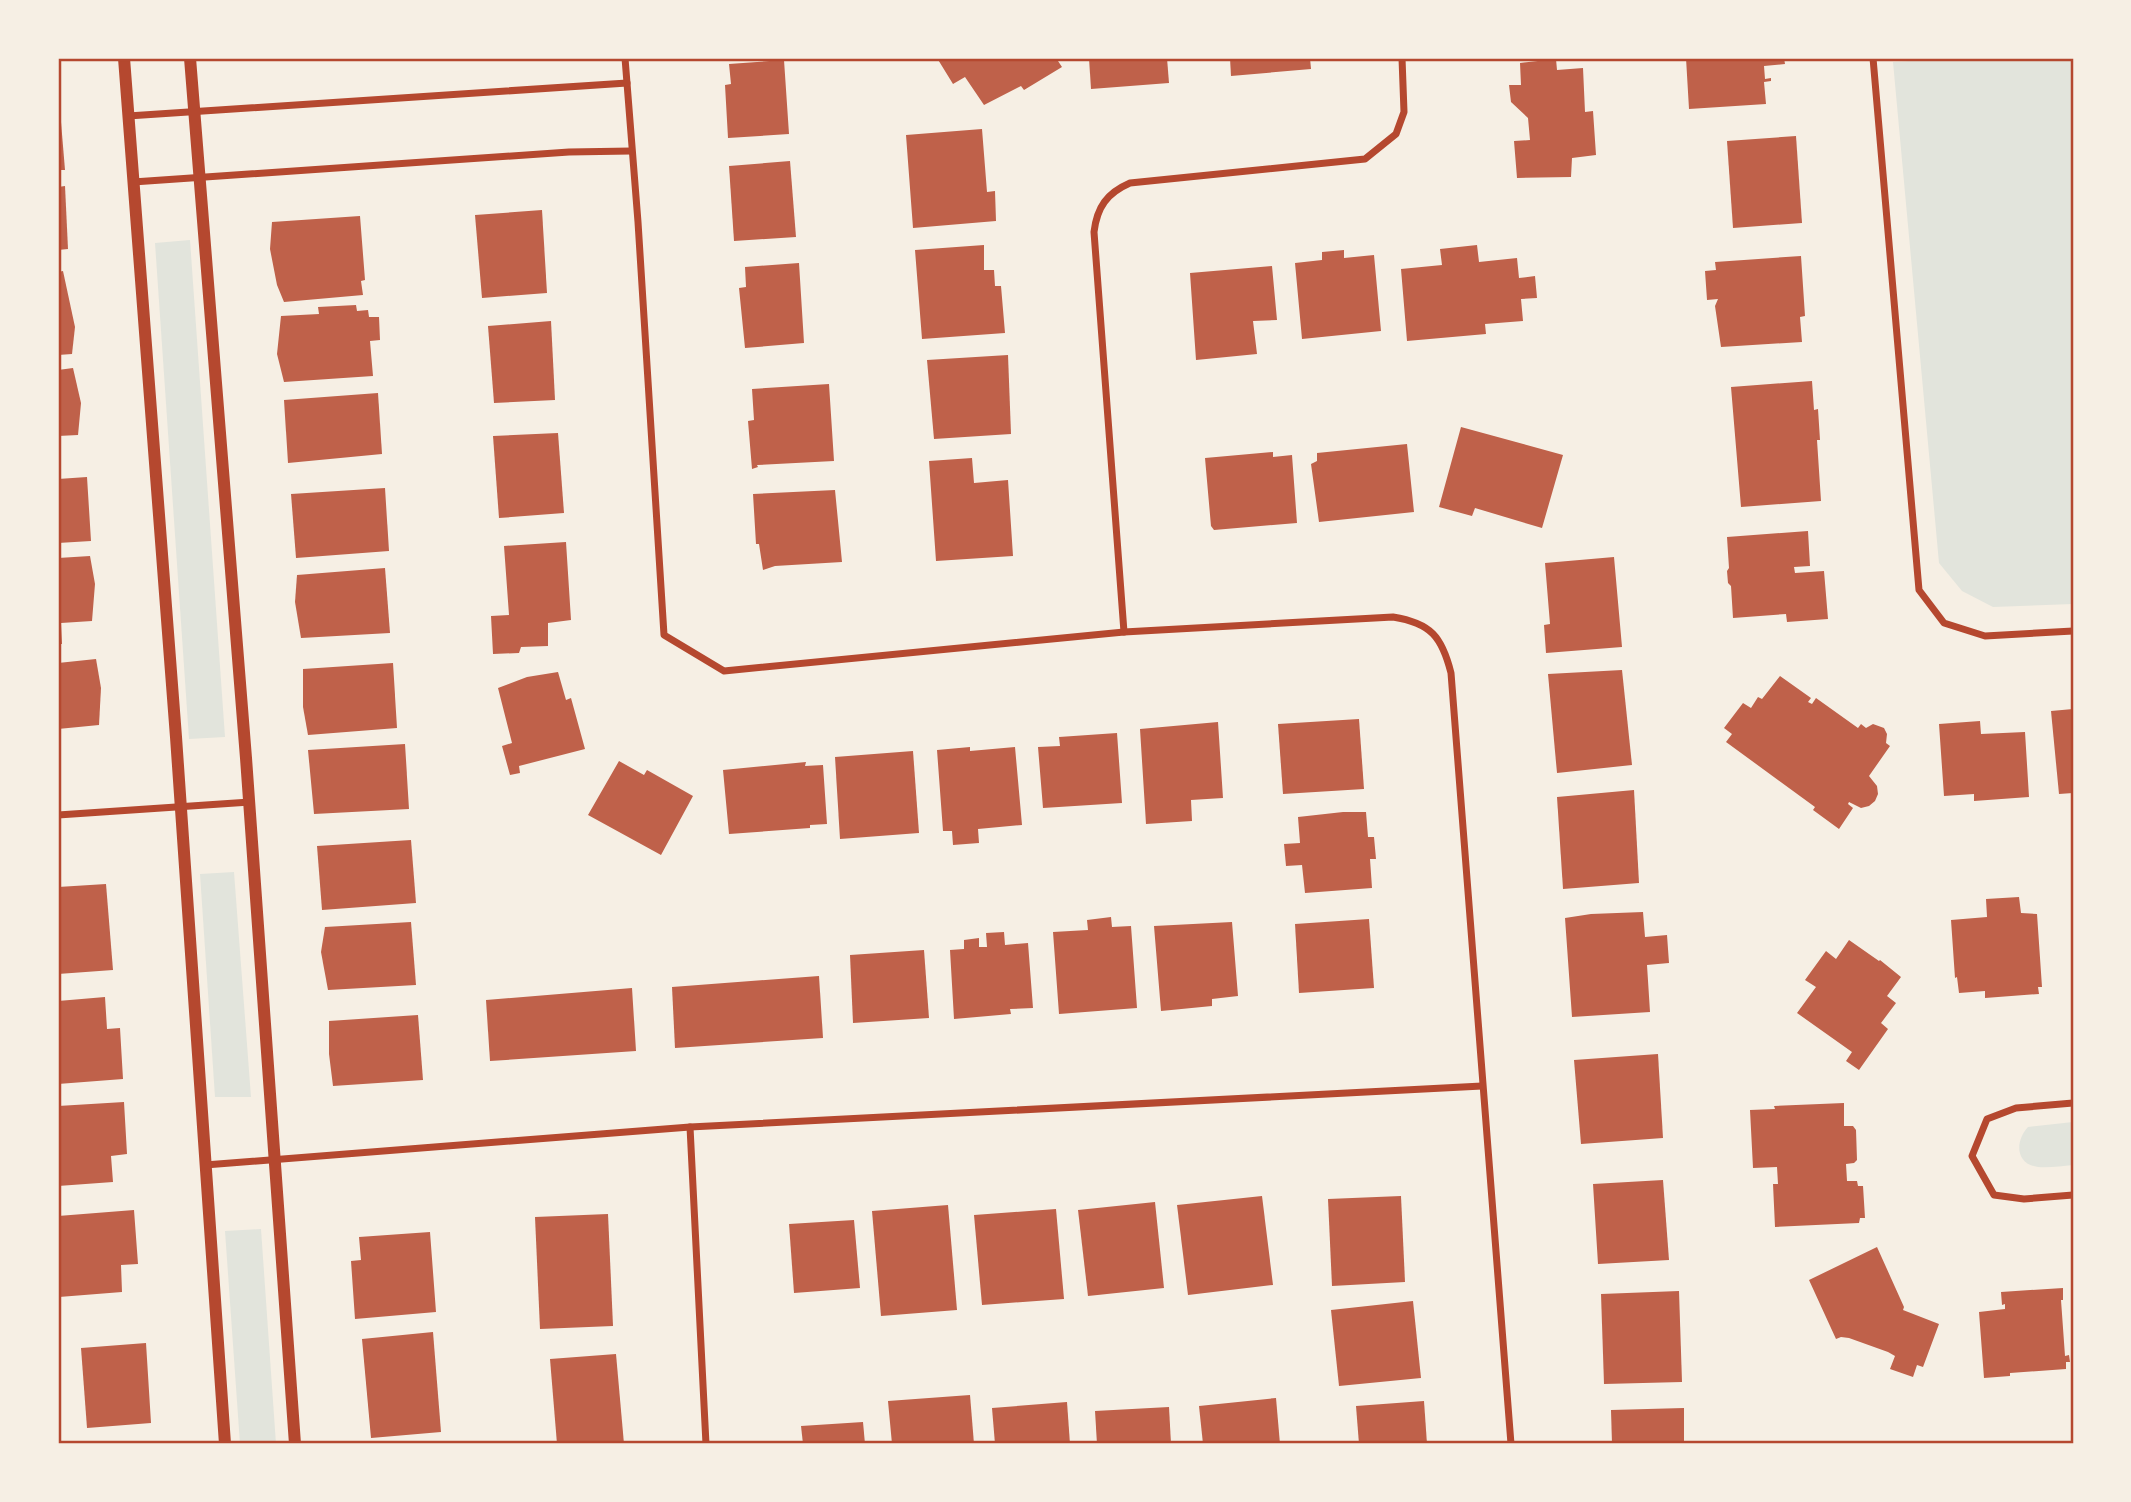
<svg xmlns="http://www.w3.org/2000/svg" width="2131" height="1502" font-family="'Space Grotesk',sans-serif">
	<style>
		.green { fill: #e2e4dc }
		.building { fill: #bf614a }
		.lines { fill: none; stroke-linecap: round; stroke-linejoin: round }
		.minor { stroke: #b5482f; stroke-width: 7 }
		.tertiary { stroke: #b5482f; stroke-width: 12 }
		.neatline { fill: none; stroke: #b5482f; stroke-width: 2.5 }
	</style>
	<rect width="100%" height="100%" fill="#f6efe4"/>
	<g class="green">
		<path d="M1962,58H2073V604L1993,607L1962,591L1939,563L1893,62Z"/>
		<path d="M190,240L225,737L189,739L155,243Z"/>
		<path d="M234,872L251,1097H215L200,874Z"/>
		<path d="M2073,1122V1165C2062,1166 2049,1168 2038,1167C2015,1164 2015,1141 2028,1127Z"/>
		<path d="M261,1229L276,1444H240L225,1231Z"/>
	</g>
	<g class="building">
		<path d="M937,58H1056L1062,67L1024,90L1021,86L984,105L965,77L953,84Z"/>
		<path d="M1089,58H1167L1169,83L1091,89Z"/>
		<path d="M1230,58H1310L1311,69L1231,76Z"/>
		<path d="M1686,58H1784L1785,64L1764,66L1765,79L1771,78V81L1764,82L1766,104L1689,109Z"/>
		<path d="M1556,59L1557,70L1583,68L1585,112L1593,111L1596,155L1572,158L1571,177L1517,178L1514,141L1530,140L1528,118L1511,102L1509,85H1521L1520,63Z"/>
		<path d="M784,60L789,134L728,138L725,85L731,84L729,64Z"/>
		<path d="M58,110H60L65,170H58Z"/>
		<path d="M982,129L987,192L995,191L996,221L913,228L906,135Z"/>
		<path d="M1796,136L1802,223L1733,228L1727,141Z"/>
		<path d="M790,161L796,237L734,241L729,166Z"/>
		<path d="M65,186L68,249L58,250V187Z"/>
		<path d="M542,210L547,293L482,298L475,215Z"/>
		<path d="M360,216L365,280L361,281L363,295L284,302L277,285L270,249L272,222Z"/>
		<path d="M984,245V270H994L995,286H1001L1005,333L922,339L915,250Z"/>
		<path d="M1477,245L1479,262L1517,258L1519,278L1535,276L1537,298L1521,299L1523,321L1485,324L1486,334L1407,341L1401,269L1442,265L1440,249Z"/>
		<path d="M1344,250V258L1374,255L1381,331L1302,339L1295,263L1322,260V252Z"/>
		<path d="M1801,256L1805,316L1800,317L1802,342L1721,347L1715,306L1718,299L1707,300L1705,271L1716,270L1715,262Z"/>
		<path d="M799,263L804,343L745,348L739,288L746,287L745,267Z"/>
		<path d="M1272,266L1277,320L1253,321L1257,354L1196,360L1190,273Z"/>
		<path d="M63,271L75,327L72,354L58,355V272Z"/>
		<path d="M356,305L357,311L368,310L369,317H379L380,340L370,341L373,376L284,382L277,354L281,316L319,314L318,307Z"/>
		<path d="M551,321L555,400L494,403L488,326Z"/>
		<path d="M1008,355L1011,434L934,439L927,360Z"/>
		<path d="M73,368L81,403L78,435L58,436V370Z"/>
		<path d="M1812,381L1814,410L1818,409L1820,440H1817L1821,501L1741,507L1731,387Z"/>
		<path d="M829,384L834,461L757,465L758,467L752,469L748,421L754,420L752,389Z"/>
		<path d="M378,393L382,454L288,463L284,400Z"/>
		<path d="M1461,427L1563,455L1542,528L1475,508L1472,516L1439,507Z"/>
		<path d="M558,433L564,513L499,518L493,436Z"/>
		<path d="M1407,444L1414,512L1319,522L1311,464L1317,461V453Z"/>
		<path d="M1273,452V457L1292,455L1297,523L1214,530L1211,526L1205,458Z"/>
		<path d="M972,458L974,483L1008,480L1013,556L936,561L929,461Z"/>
		<path d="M87,477L91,541L58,543V479Z"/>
		<path d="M385,488L389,551L296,558L291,494Z"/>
		<path d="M835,490L842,562L775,566L763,570L759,544H756L753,494Z"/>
		<path d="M1808,531L1810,566L1794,567L1795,573L1824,571L1828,619L1787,622L1786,614L1733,618L1731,586L1728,583L1727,571L1729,568L1727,537Z"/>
		<path d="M566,542L571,620L548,623V646L521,647L519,653L493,654L491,616L509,615L504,546Z"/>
		<path d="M90,556L95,584L92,621L61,623L62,644H58V558Z"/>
		<path d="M1614,557L1622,647L1546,653L1544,625L1550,624L1545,563Z"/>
		<path d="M385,568L390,633L301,638L295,602L297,575Z"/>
		<path d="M96,659L101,688L99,725L58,729V663Z"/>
		<path d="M393,663L397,728L308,735L303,707V669Z"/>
		<path d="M1622,670L1632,765L1557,773L1548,674Z"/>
		<path d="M558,672L566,700L571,698L585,749L519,766L520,773L510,775L502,746L512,743L498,688L527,677Z"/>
		<path d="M1780,676L1811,698L1808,702L1812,704L1816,698L1858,728L1861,724L1866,728L1873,724L1884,728L1887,734L1886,743L1890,746L1869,776L1877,786L1878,794L1875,801L1869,806L1861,808L1849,802L1848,804L1853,808L1839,829L1813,810L1815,807L1726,742L1732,734L1724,728L1743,703L1751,708L1758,697L1762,699Z"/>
		<path d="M2073,709V793L2059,794L2051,711Z"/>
		<path d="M1359,719L1364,789L1283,794L1278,724Z"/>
		<path d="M1980,721L1981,734L2025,732L2029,797L1974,801V794L1944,796L1939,724Z"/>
		<path d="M1218,722L1223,798L1191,800L1192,821L1146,824L1140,729Z"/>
		<path d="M1117,733L1122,803L1043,808L1038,747L1060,746L1059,737Z"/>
		<path d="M405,744L409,809L314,814L308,750Z"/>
		<path d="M970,747V751L1015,747L1022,825L978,829L979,843L953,845L952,831H943L937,750Z"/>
		<path d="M913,751L919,833L840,839L835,757Z"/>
		<path d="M619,761L644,775L647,770L693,796L661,855L588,815Z"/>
		<path d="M806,762L805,766L823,765L827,824L810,825V828L729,834L723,770Z"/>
		<path d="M1634,790L1639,883L1563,889L1557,797Z"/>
		<path d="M1343,812H1366L1368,837H1374L1376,859H1370L1372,888L1305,893L1302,865L1286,866L1284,844L1300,843L1298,817Z"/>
		<path d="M411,840L416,903L322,910L317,846Z"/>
		<path d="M106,884L113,970L58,974V887Z"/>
		<path d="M2019,897L2021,913L2037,914L2042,987H2038L2039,994L1985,998V991L1959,993L1957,977L1955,978L1951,920L1987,917L1986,899Z"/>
		<path d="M1643,912L1645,937L1667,935L1669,963L1647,965L1650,1012L1572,1017L1565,918L1591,914Z"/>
		<path d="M1111,917L1112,927L1131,926L1137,1008L1059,1014L1053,932L1088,930L1087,920Z"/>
		<path d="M1369,919L1374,988L1299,993L1295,924Z"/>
		<path d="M411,922L416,985L328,990L321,952L325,927Z"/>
		<path d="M1232,922L1238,996L1212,999V1006L1161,1011L1154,926Z"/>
		<path d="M1004,932L1005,945L1028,943L1033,1008L1010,1009L1011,1014L954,1019L950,950L964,949V940L979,938V947H987L986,933Z"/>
		<path d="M1849,940L1879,961L1880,960L1901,977L1887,996L1896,1003L1881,1023L1888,1029L1859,1070L1846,1061L1852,1052L1797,1013L1816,987L1805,980L1826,951L1836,959Z"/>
		<path d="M924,950L929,1018L853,1023L850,955Z"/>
		<path d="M819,976L823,1038L675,1048L672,987Z"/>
		<path d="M632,988L636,1051L490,1061L486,1000Z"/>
		<path d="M105,997L107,1029L120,1028L123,1079L58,1084V1001Z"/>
		<path d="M418,1015L423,1080L333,1086L329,1054V1021Z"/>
		<path d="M1658,1054L1663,1138L1581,1144L1574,1060Z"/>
		<path d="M124,1102L127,1154L111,1156L113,1182L58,1186V1106Z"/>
		<path d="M1844,1103V1126H1853L1856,1130L1857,1160L1854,1163L1846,1164L1847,1181H1857L1858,1186H1863L1865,1218H1860L1859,1223L1775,1227L1773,1184H1778L1777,1167L1753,1168L1750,1110L1775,1109L1774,1106Z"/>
		<path d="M1663,1180L1669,1260L1598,1264L1593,1184Z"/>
		<path d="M1262,1196L1273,1285L1188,1295L1177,1205Z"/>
		<path d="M1401,1196L1405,1282L1332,1286L1328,1199Z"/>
		<path d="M1155,1202L1164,1288L1088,1296L1078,1210Z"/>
		<path d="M948,1205L957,1310L881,1316L872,1211Z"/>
		<path d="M1056,1209L1064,1299L982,1305L974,1215Z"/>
		<path d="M134,1210L138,1264L121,1265L122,1292L59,1297L58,1216Z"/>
		<path d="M608,1214L613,1326L540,1329L535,1217Z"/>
		<path d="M854,1220L860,1288L794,1293L789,1224Z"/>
		<path d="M430,1232L436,1312L355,1319L351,1261L361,1260L359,1237Z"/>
		<path d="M1877,1247L1904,1307L1903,1310L1939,1324L1923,1367L1917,1365L1913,1377L1890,1369L1895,1356L1888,1352L1849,1338L1841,1337L1836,1339L1809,1280Z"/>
		<path d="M2063,1288V1300H2061L2065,1356L2069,1355L2070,1362H2066V1369L2010,1373V1376L1984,1378L1979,1312L2005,1309V1304L2002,1305L2001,1292Z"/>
		<path d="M1679,1291L1682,1382L1604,1384L1601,1294Z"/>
		<path d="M1413,1301L1421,1378L1339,1386L1331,1310Z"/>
		<path d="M433,1332L441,1432L371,1438L362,1339Z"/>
		<path d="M146,1343L151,1423L87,1428L81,1348Z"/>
		<path d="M616,1354L624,1444H557L550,1359Z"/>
		<path d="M970,1395L974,1444H892L888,1401Z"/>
		<path d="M1276,1398L1280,1444H1203L1199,1406Z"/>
		<path d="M1424,1401L1427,1444H1359L1356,1406Z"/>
		<path d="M1067,1402L1070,1444H995L992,1408Z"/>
		<path d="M1169,1407L1171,1444H1097L1095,1411Z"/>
		<path d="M1684,1408V1444H1612L1611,1410Z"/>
		<path d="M863,1422L865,1444H803L801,1426Z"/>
	</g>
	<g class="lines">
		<g class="minor">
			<path d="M625,58L638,222L664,635L724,671L1124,632L1393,617C1431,623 1442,637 1451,673L1511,1444"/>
			<path d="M1873,58L1919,590L1944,623L1985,636L2073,631"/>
			<path d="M128,116L627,83"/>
			<path d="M133,182L569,152L631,151"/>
			<path d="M1124,632L1094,232C1097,207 1107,193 1130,183L1365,159L1396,134L1404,112L1402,58"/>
			<path d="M58,815L250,802"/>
			<path d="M2073,1103L2016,1108L1987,1119L1972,1156L1994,1195L2024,1199L2073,1195"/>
			<path d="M690,1127L706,1444"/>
			<path d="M205,1165L690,1127L1482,1086"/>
		</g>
		<g class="tertiary">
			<path d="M124,58L176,737L225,1444"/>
			<path d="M190,58L246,758L295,1444"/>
		</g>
	</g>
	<rect width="2131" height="1502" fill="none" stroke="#f6efe4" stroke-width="119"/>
	<rect x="60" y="60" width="2012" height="1382" class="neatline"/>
</svg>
